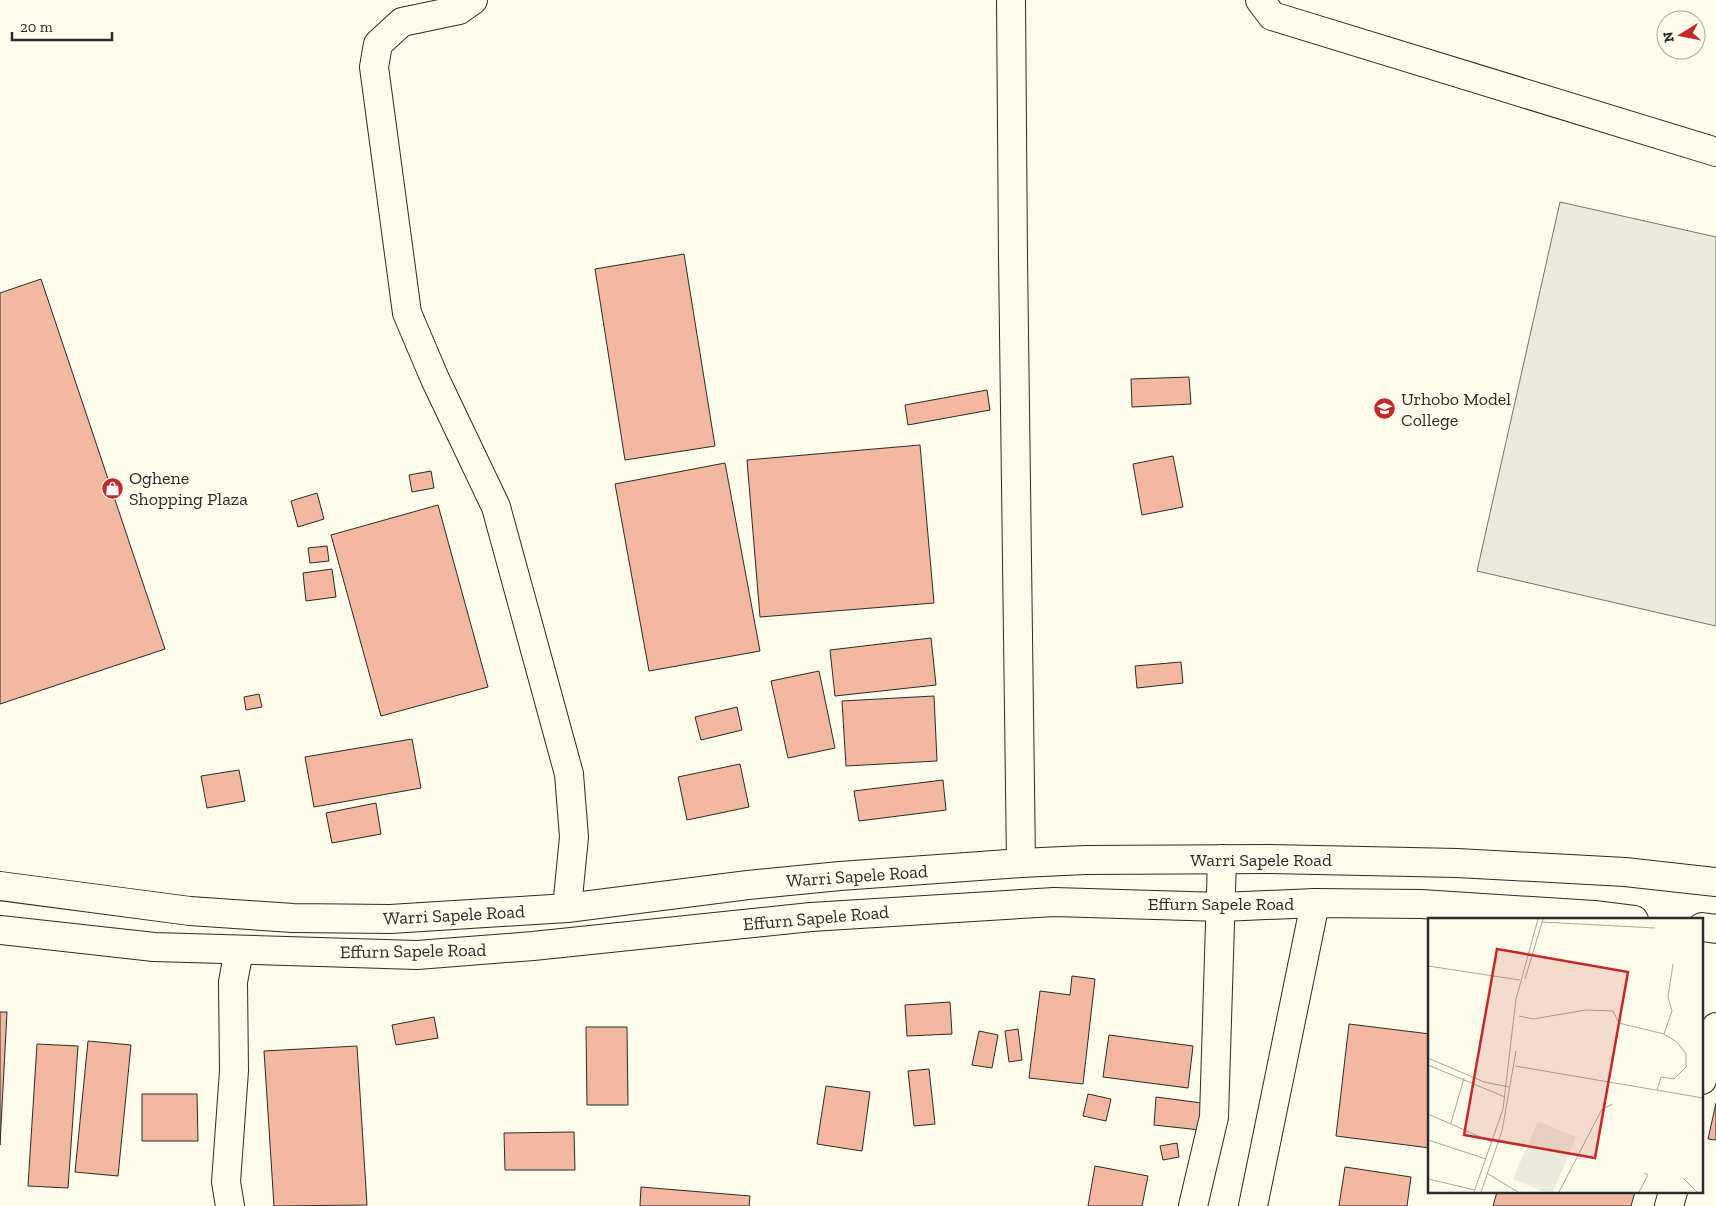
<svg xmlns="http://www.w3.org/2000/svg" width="1716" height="1206" font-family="'Zilla Slab',serif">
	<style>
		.green { fill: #ecebdb; stroke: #74746e }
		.building { fill: #f2b8a0; stroke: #2b2b2b }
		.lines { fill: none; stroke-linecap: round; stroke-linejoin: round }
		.minor-casing { stroke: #2b2b2b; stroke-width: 30 }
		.highway-casing { stroke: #2b2b2b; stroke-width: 30 }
		.minor { stroke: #fdfbea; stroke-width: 28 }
		.highway { stroke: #fdfbea; stroke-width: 28 }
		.labels { text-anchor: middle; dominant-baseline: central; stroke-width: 4; stroke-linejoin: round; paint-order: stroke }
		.poi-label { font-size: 18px; fill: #2b2b2b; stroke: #fdfbea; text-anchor: start }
		.street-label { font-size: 18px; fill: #2b2b2b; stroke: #fdfbea }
		.inset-road { fill: none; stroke: #a9a89e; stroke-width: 1 }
		.view { fill: #c62828; fill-opacity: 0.15; stroke: #c62828; stroke-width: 2.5 }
		.inset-edge { fill: none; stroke: #2b2b2b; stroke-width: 2.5 }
	</style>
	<rect width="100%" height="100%" fill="#fdfbea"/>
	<path class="green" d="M1560,202L1716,237V626L1477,571Z"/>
	<g class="building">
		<path d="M684,254L715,446L625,460L595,269Z"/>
		<path d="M41,279L165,649L0,704V293Z"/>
		<path d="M1189,377L1191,404L1132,407L1131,379Z"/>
		<path d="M987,390L990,410L908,425L905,405Z"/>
		<path d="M920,445L934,603L760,617L747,460Z"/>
		<path d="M1173,456L1183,507L1142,515L1133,464Z"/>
		<path d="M725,463L760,651L649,671L615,484Z"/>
		<path d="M431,471L434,488L412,492L409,475Z"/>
		<path d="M317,493L324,519L298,527L291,501Z"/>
		<path d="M438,505L488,687L381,716L331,535Z"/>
		<path d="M327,546L329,561L310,563L308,548Z"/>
		<path d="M332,569L336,597L306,601L303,573Z"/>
		<path d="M931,638L936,685L835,696L830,650Z"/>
		<path d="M1181,662L1183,683L1137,688L1135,666Z"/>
		<path d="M819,671L835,748L788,758L771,681Z"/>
		<path d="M259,694L262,707L246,710L244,697Z"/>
		<path d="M934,696L937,761L846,766L842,701Z"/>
		<path d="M737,707L742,730L701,740L695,717Z"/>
		<path d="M412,739L421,788L314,807L305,757Z"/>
		<path d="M740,764L749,807L687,820L678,777Z"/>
		<path d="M239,770L245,801L207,808L201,776Z"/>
		<path d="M943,780L946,810L859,821L854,791Z"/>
		<path d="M376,803L381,834L332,843L326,813Z"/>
		<path d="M1072,976L1095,979L1083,1084L1029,1078L1040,991L1070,995Z"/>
		<path d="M950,1002L952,1034L907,1036L905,1005Z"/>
		<path d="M0,1012H7L0,1145Z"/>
		<path d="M434,1017L438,1038L396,1045L392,1025Z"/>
		<path d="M1349,1024L1430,1034V1148L1336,1136Z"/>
		<path d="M586,1027H627L628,1105H587Z"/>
		<path d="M1018,1029L1022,1060L1009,1062L1005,1031Z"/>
		<path d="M979,1031L998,1035L992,1068L972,1065Z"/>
		<path d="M1109,1035L1193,1046L1188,1088L1103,1077Z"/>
		<path d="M88,1041L131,1045L118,1176L75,1172Z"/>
		<path d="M37,1044L78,1046L68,1188L28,1186Z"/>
		<path d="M357,1046L367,1205L274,1206L264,1051Z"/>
		<path d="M929,1069L935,1124L914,1126L908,1071Z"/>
		<path d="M826,1086L870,1092L862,1151L817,1144Z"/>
		<path d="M142,1094H197L198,1141H142Z"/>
		<path d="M1088,1094L1111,1099L1106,1121L1083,1116Z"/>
		<path d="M1156,1097L1202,1103L1200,1130L1154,1125Z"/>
		<path d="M1716,1103V1140L1708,1139Z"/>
		<path d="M574,1132L575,1170H505L504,1133Z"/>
		<path d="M1177,1143L1179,1157L1163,1160L1160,1146Z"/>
		<path d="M1095,1166L1148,1176L1142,1206H1088Z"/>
		<path d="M1345,1167L1411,1177L1407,1206H1339Z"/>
		<path d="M641,1187L750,1196L749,1206H640Z"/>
		<path d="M1497,1192H1635L1631,1206H1493Z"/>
	</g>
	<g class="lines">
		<defs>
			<g id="minor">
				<path d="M473,0L459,10L402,22L378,44L374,67L407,313L435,379L496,507L569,774L574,837L567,908"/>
				<path d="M1011,0L1013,257L1021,863"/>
				<path d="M1260,0L1272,16L1716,152"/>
				<path d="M1702,1080L1716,1027"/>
				<path d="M230,1206L226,1182L234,1071L233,982L239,950"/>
				<path d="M1193,1206L1214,1117L1222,859"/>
				<path d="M1253,1206L1315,903"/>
				<path d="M1669,1206L1673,1192"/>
			</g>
			<g id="highway">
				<path d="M0,886L190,911L293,918L390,919L567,908L748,885L840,876L1021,863L1085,860L1270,859L1457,863L1625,872L1716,882"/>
				<path d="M1702,927L1716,929"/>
				<path d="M0,930L154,947L417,955L533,946L811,917L1054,902L1222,907L1315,903L1421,904L1594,915L1634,920"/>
			</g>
		</defs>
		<use href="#minor" class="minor-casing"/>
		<use href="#highway" class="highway-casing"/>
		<use href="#minor" class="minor"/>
		<use href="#highway" class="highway"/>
	</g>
	<defs>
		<symbol id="school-disc" viewBox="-11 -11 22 22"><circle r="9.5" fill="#c62828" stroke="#fdfbea"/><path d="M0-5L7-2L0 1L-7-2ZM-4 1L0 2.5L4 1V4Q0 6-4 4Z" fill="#fff"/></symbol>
		<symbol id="shop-disc" viewBox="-11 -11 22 22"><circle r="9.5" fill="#c62828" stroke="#fdfbea"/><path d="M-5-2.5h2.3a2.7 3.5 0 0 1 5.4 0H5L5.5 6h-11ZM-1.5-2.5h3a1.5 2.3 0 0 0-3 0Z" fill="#fff"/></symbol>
	</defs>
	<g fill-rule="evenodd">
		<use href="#school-disc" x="1372" y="396" width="25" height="25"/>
		<use href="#shop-disc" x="100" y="476" width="25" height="25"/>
	</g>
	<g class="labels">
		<g class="poi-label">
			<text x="1401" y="399">Urhobo Model<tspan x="1401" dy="21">College</tspan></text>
			<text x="129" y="478">Oghene<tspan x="129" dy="21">Shopping Plaza</tspan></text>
		</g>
		<g class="street-label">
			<text x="1261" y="860">Warri Sapele Road</text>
			<text transform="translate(857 876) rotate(-4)">Warri Sapele Road</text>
			<text x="1221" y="904">Effurn Sapele Road</text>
			<text transform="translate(454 915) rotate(-3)">Warri Sapele Road</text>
			<text transform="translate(816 918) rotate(-5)">Effurn Sapele Road</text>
			<text transform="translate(413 951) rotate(-1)">Effurn Sapele Road</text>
		</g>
	</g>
	<g transform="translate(1428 918)">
		<rect width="275" height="275" fill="#fdfbea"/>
		<path d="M110,203L148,219L125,274H117L85,261Z" fill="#ecebdb"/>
		<path class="inset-road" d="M114,4L227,10M275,10V89M0,48L92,62M97,61L115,1M91,98L105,101L158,92L185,93L191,105L236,116L249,124L258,136V149L246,161L233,159L229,172M236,116L244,93L240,79L245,46M0,140L56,164L81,169M0,147L77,179M87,148L275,180M0,196L64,224M23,205L36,160M0,222L58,241M60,256L90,274M0,261L47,272M256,261L269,274M46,274L75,191L88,81L110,1M53,274L74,213L88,133M131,274L174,191L185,186M211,274L220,257L216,255"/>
		<path class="view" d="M69,31L200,54L167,240L36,217Z"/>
		<rect width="275" height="275" class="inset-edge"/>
	</g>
	<g transform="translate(1681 35) rotate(260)"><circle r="24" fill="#fdfbea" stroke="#a9a89e"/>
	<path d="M0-4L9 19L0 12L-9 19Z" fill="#c62828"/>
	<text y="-8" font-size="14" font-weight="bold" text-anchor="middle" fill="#2b2b2b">N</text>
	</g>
	<path d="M12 32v8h100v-8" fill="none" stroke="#2b2b2b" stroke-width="2.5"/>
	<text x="20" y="32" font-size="15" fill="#2b2b2b" stroke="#fdfbea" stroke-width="4" paint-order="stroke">20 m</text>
</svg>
